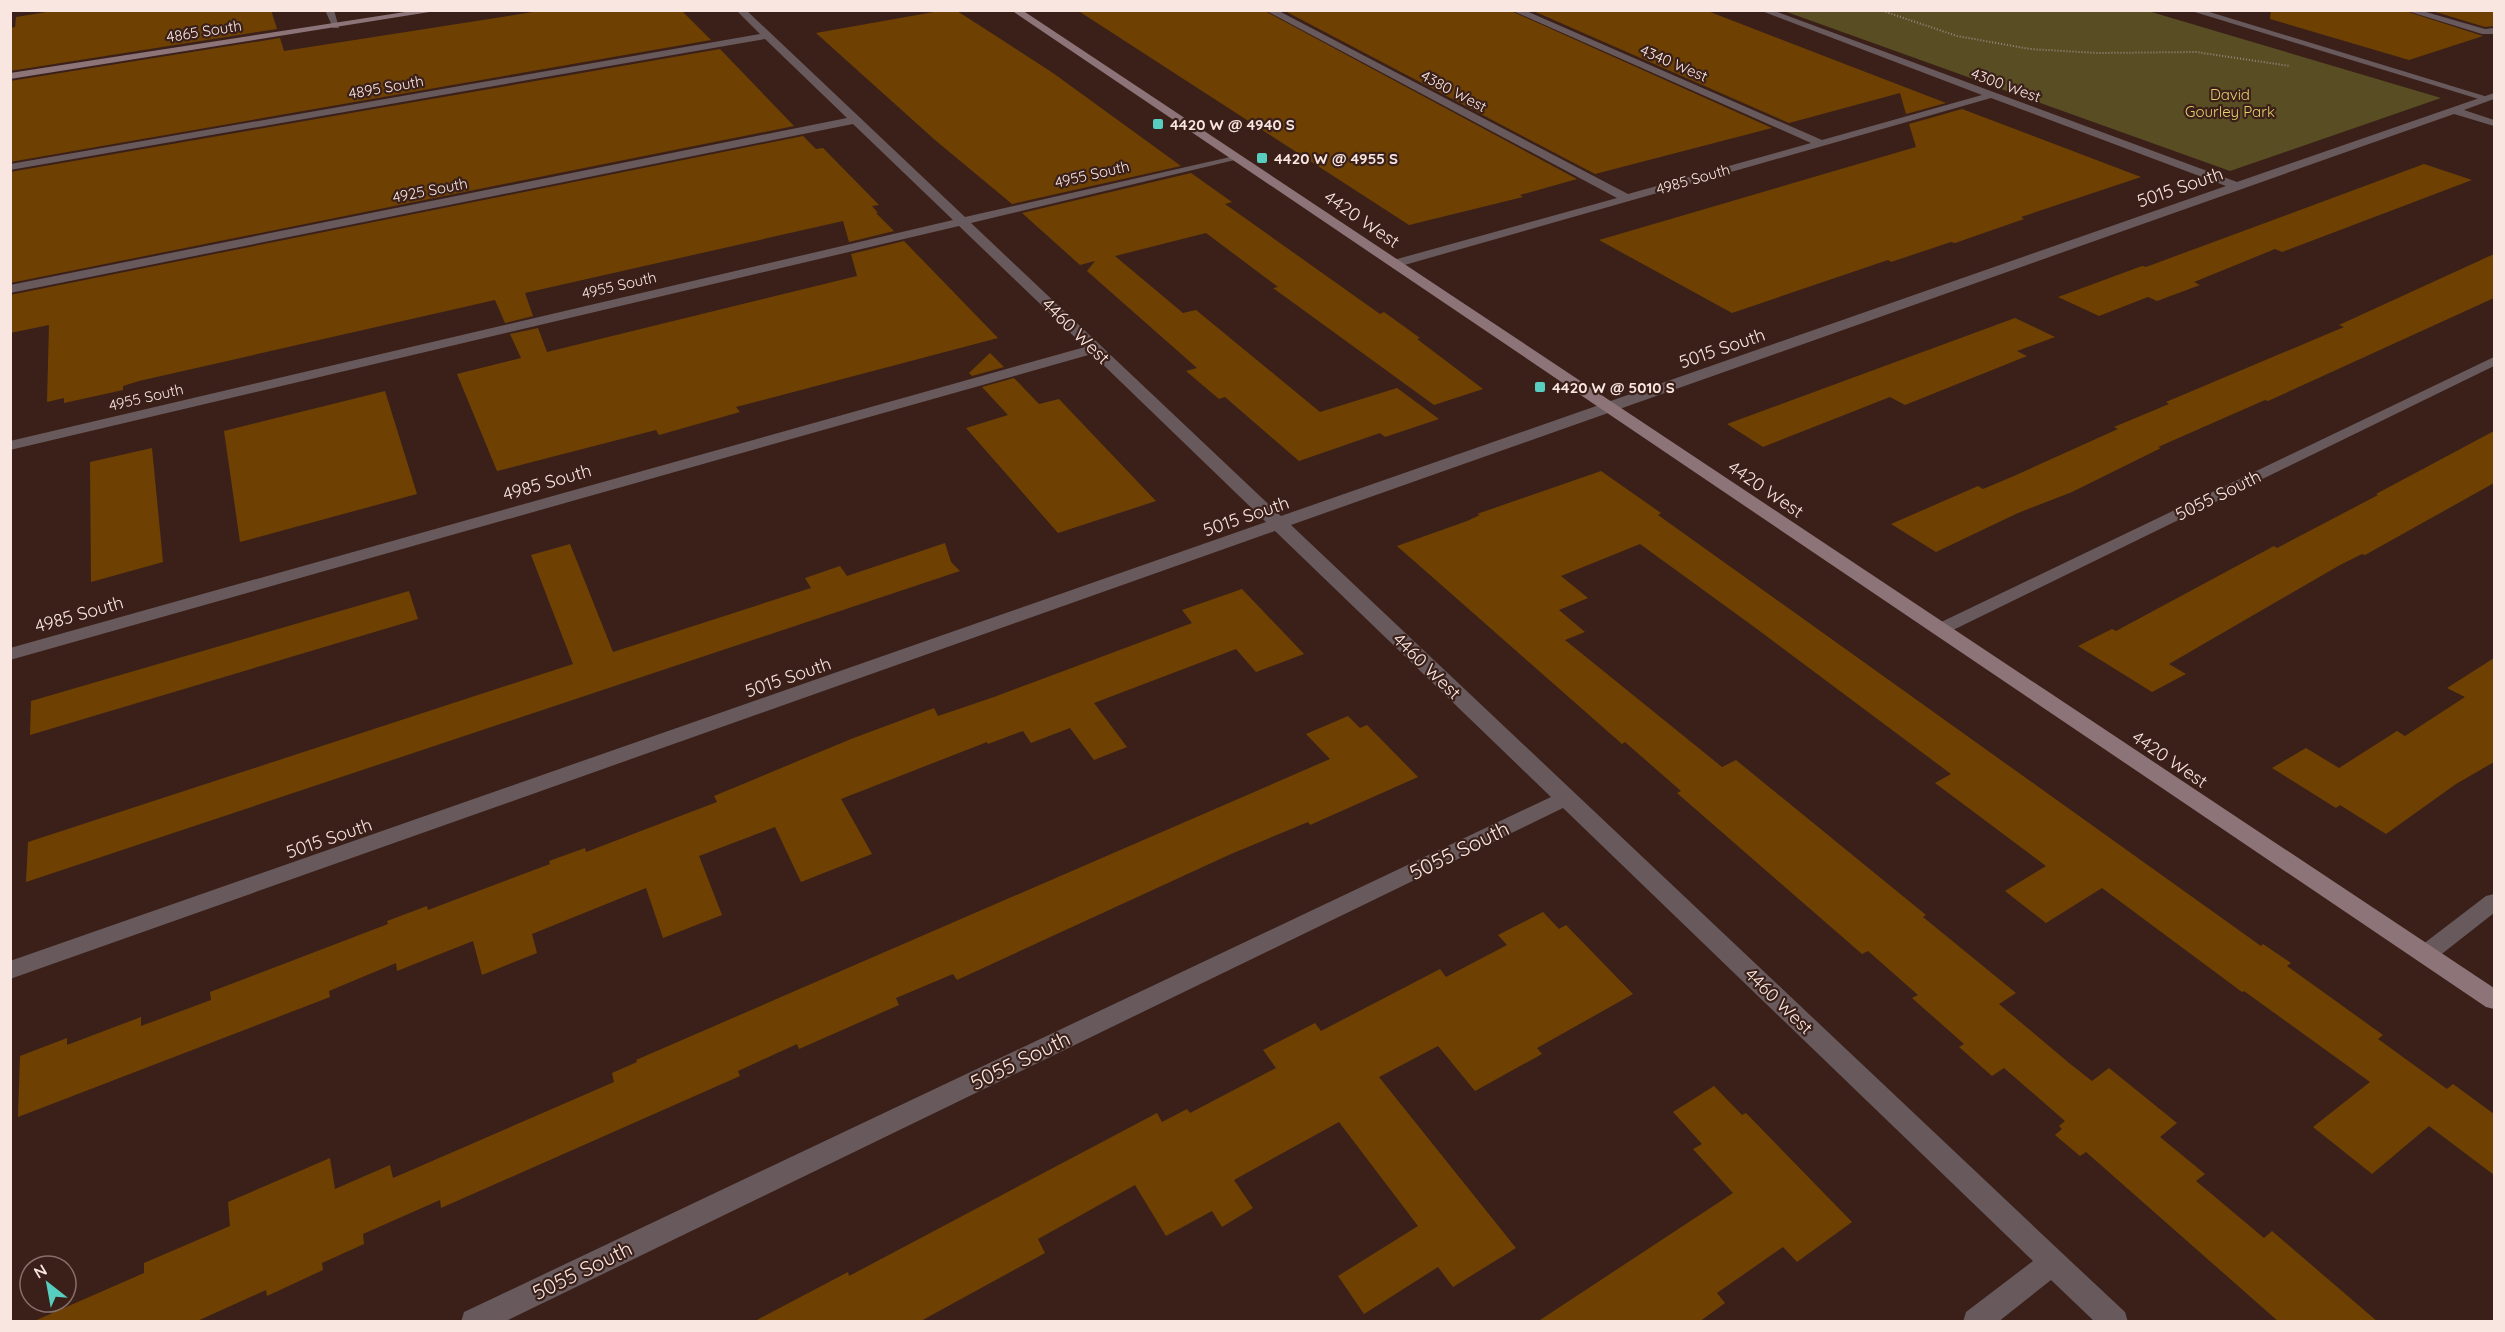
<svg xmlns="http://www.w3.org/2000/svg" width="2505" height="1332" font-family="Quicksand,sans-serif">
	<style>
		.green { fill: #594e23 }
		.building { fill: #6e4103 }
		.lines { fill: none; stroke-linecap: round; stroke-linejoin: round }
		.path { stroke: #9c8580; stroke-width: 2; stroke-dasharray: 1 2; stroke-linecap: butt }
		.lane { fill: #68595c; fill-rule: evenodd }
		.street { fill: #68595c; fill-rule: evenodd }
		.secondary { fill: #8c7479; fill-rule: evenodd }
		.poi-dot { fill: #58cec0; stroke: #3a2019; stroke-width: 2 }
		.labels { text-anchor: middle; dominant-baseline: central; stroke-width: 4.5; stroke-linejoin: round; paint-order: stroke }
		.far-street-label { font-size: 15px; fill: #f9e6e1; stroke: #3a2019 }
		.far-park-label { font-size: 15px; fill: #e9d06e; stroke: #3a2019 }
		.far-poi-label { font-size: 15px; font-weight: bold; fill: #f9e6e1; stroke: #3a2019; text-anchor: start }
		.street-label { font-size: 18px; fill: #f9e6e1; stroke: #3a2019 }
		.near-street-label { font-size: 21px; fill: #f9e6e1; stroke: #3a2019 }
	</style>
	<rect width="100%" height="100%" fill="#3a2019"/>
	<path class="green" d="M1784,11H2148L2441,98L2230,171Z"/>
	<g class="building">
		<path d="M59,10H271L277,29L10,71V28L15,27L16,17Z"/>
		<path d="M546,10H681L711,40L10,162V81L280,38L284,51Z"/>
		<path d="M945,10H955L968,18L1053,73L1181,166L1012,204L935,140L816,33Z"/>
		<path d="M1077,10H1263L1577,179L1520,195L1523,197L1409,225Z"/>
		<path d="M1283,10H1509L1772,128L1595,174Z"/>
		<path d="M1531,10H1705L1946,103L1906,114L1900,93L1789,123Z"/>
		<path d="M2271,10H2402L2483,36L2409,60L2270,19Z"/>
		<path d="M2429,10H2494V26L2485,27Z"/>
		<path d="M720,49L794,126L10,283V172Z"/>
		<path d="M1962,109L2141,177L2021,217L2024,219L1955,243L1951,242L1891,262L1888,260L1732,313L1599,240L1916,147L1909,124Z"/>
		<path d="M803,136L816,149L823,148L879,205L872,206L878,213H876L894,231L849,242L843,221L525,293L533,316L505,323L495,300L139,381L123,386V390L64,403V398L47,402L49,325L10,333V295Z"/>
		<path d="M2424,164L2472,180L2282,252L2275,249L2194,282L2200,285L2157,301L2148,297L2099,316L2058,297L2142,266L2146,267Z"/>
		<path d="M1191,173L1232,202L1225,204L1380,314L1384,312L1420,338L1417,339L1483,389L1434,405L1273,288L1278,287L1206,233L1115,256L1183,313L1196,310L1320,412L1397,388L1439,419L1385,437L1380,433L1299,461L1225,397L1219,399L1186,371L1197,368L1087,271L1095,261L1080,265L1022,213Z"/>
		<path d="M904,241L998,338L736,407L740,412L659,435L656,430L497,471L457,374L521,358L510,334L538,328L547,352L857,276L851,254Z"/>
		<path d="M2494,254V298L2268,401L2265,400L2158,447L2161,448L2072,492L2018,513L1936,552L1891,524L1978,486L1983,489L2014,476L2118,429L2114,427L2169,404L2166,402L2344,327L2339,325Z"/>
		<path d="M2015,318L2055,337L2017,351L2027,356L1905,405L1890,397L1763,447L1727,424Z"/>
		<path d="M990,353L1004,367L972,376L969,373Z"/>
		<path d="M1014,378L1039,404L1059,399L1156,501L1058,533L966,428L1008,415L982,387Z"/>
		<path d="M385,391L417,494L240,542L224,431Z"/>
		<path d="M2494,431V483L2365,555L2362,554L2340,565L2169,664L2186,674L2152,692L2078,646L2112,629L2116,631L2274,546L2277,548L2378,495L2376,494Z"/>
		<path d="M152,448L163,562L91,582L90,462Z"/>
		<path d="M1601,471L1661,513L1658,515L2142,861L2261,946L2263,944L2291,963L2287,966L2383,1035L2378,1039L2447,1089L2453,1084L2494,1114V1175L2429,1126L2372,1174L2313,1127L2370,1082L2244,991L2242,992L2102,888L2046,923L2005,891L2046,866L1935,783L1951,774L1757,629L1640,544L1561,576L1588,598L1559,610L1585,632L1565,640L1722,767L1736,760L1926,915L1923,917L2016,993L1999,1004L2069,1063L2092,1081L2109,1068L2177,1123L2160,1137L2205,1174L2196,1181L2264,1238L2272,1231L2378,1322H2279L2086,1152L2080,1156L2055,1135L2062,1129L2059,1126L2065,1121L2004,1068L1992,1076L1959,1047L1964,1044L1912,998L1918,995L1868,951L1862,954L1677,793L1681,791L1625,742L1622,744L1397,546L1467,521L1480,515L1477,514Z"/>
		<path d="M945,543L951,562L960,571L26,882L28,842L573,664L531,555L570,544L613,652L811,588L805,578L840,566L847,576Z"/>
		<path d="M1242,589L1304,654L1256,672L1236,649L1094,703L1127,747L1094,760L1070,728L1031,743L1023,731L988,744L987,742L841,799L872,854L801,882L775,827L699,856L722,915L663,938L646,888L532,934L537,953L482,975L473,941L397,971L396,963L329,991L330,997L18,1117L20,1056L67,1038V1045L141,1017V1026L211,1000L210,992L388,924L387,921L427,906L428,910L550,864L549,861L585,848L586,852L717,802L714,796L851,739L934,708L938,716L994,697L1192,623L1182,610Z"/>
		<path d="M409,591L418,619L30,735L31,701Z"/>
		<path d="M2494,658V762L2456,784L2386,834L2340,805L2336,808L2272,768L2306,748L2339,768L2397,731L2405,736L2465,697L2447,688Z"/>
		<path d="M1348,716L1360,728L1367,725L1418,777L1310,825L1308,822L1231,854L957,980L953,974L896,998L899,1005L799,1049L797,1044L738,1071L740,1076L441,1208L440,1200L363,1234L364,1244L322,1263L323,1270L267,1296L266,1290L195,1322H32L144,1273V1263L230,1226L228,1202L330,1158L335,1189L390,1165L393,1178L614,1082L612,1073L637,1062L636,1060L1330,759L1306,734Z"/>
		<path d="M1543,912L1559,929L1566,925L1633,994L1537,1048L1542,1054L1475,1091L1438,1046L1379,1077L1516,1248L1453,1287L1438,1267L1364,1314L1338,1276L1418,1226L1339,1122L1234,1180L1253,1208L1222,1227L1212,1211L1166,1236L1135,1185L1038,1239L1045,1253L919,1322H753L848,1272L849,1276L1157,1113L1162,1122L1187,1109L1190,1113L1276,1068L1263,1050L1315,1023L1321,1031L1440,969L1446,977L1507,945L1498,935Z"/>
		<path d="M1714,1086L1742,1115L1746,1113L1852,1222L1797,1262L1783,1247L1717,1293L1725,1303L1699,1322H1537L1733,1193L1693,1149L1702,1144L1673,1112Z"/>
	</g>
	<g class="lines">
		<path class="path" d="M1880,10L1957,36L2030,49L2097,53L2196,52L2290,66"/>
		<g class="lane">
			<path d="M2188,10H2203L2491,98L2482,100Z"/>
			<path d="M2404,10H2419L2485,29L2494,28V34H2482Z"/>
		</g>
		<g class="street">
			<path d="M325,10H334L339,28H333Z"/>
			<path d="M736,10H746L965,217L1239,155V159L971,223L1281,516L2226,186L1991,98L1394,268L1388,264L1390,261L1617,198L1265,10H1277L1628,194L1811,143L1511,10H1524L1822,140L1982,95L1759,10H1772L2237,182L2494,93V99L2464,110L2494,120V126L2454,114L1291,525L2062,1253L2125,1312L2128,1322H2095L2051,1280L1998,1322H1963L1966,1312L2033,1261L1563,808L504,1322H461L464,1312L1551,797L1275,531L10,979V961L1266,522L1092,354L10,660V648L1085,347L959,226L10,450V441L953,220L853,124L10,293V285L847,118L765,39L10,170V164L760,34Z"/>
			<path d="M2494,357V366L1947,633H1935L1932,629L1935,625Z"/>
			<path d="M2494,894V913L2434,960L2426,963L2418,960L2415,954L2418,948L2486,896Z"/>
		</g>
		<g class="secondary">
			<path d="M418,10H442L10,79V73Z"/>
			<path d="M1011,10H1022L2494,988V1009L2486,1007Z"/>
		</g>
	</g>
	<g class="poi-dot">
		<rect x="1152" y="118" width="12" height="12" rx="3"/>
		<rect x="1256" y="152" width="12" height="12" rx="3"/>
		<rect x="1534" y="381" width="12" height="12" rx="3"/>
	</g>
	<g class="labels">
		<g class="far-street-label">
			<text transform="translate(204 31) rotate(-9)">4865 South</text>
			<text transform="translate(1674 63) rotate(23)">4340 West</text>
			<text transform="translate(2006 85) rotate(20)">4300 West</text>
			<text transform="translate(386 87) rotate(-10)">4895 South</text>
			<text transform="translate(1454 91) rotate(28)">4380 West</text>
			<text transform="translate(1092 174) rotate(-13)">4955 South</text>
			<text transform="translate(1693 179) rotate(-16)">4985 South</text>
			<text transform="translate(430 190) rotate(-11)">4925 South</text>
			<text transform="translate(619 285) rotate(-13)">4955 South</text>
			<text transform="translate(146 397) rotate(-13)">4955 South</text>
		</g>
		<g class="far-park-label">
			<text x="2230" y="94">David<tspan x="2230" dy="17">Gourley Park</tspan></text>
		</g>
		<g class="far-poi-label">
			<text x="1170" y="124">4420 W @ 4940 S</text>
			<text x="1274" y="158">4420 W @ 4955 S</text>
			<text x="1552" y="387">4420 W @ 5010 S</text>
		</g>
		<g class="street-label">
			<text transform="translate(2180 187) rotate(-19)">5015 South</text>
			<text transform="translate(1362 219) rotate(34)">4420 West</text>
			<text transform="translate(1076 331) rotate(44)">4460 West</text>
			<text transform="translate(1722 348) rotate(-19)">5015 South</text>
			<text transform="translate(547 482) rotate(-16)">4985 South</text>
			<text transform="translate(1766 489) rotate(34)">4420 West</text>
			<text transform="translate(2218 495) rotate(-26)">5055 South</text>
			<text transform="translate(1246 516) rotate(-19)">5015 South</text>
			<text transform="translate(79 614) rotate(-16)">4985 South</text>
			<text transform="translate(1427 666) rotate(44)">4460 West</text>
			<text transform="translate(788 677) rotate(-19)">5015 South</text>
			<text transform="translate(2170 759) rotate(34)">4420 West</text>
			<text transform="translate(329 838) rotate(-19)">5015 South</text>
			<text transform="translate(1779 1001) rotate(44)">4460 West</text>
		</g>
		<g class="near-street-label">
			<text transform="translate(1459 850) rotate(-26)">5055 South</text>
			<text transform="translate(1020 1060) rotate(-26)">5055 South</text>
			<text transform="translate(582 1270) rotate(-26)">5055 South</text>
		</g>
	</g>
	<rect width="2505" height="1332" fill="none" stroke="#f9e6e1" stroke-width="24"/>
	<g transform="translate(48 1284) rotate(329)"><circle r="28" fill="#3a2019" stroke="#866f69" stroke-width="1.5"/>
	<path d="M0-4.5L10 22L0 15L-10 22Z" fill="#58cec0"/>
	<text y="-9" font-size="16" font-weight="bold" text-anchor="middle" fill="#f9e6e1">N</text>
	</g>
</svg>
